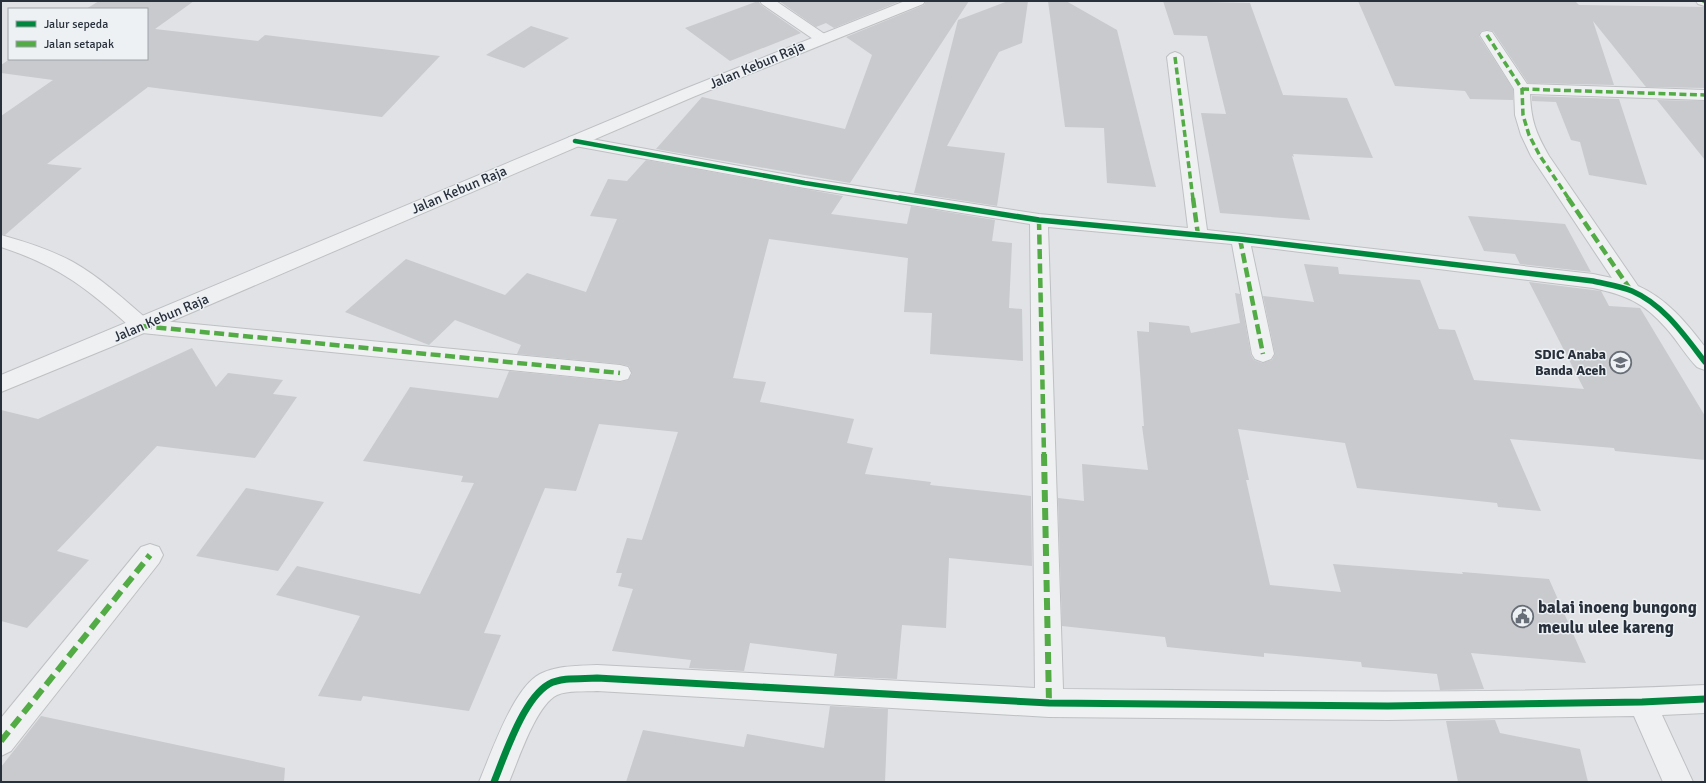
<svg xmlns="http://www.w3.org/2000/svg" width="1706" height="783" font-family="Signika,sans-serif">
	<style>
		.building { fill: #c8cacd }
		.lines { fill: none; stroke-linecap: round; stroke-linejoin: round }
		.service-casing { stroke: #bec0c3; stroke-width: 2 }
		.minor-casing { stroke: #bec0c3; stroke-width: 2 }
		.tertiary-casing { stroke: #bec0c3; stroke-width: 2 }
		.service { fill: #eff0f1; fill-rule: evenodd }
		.minor { fill: #eff0f1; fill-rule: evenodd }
		.tertiary { fill: #eff0f1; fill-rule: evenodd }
		.quiet-far2 { stroke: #53ab46; stroke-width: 3.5; stroke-dasharray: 7 3.5; stroke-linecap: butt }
		.quiet-far1 { stroke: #53ab46; stroke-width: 4.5; stroke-dasharray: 10 4.5; stroke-linecap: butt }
		.quiet { stroke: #53ab46; stroke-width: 6; stroke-dasharray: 12 6; stroke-linecap: butt }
		.cycleway-far2-casing { stroke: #edf1f4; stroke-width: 6 }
		.cycleway-far1-casing { stroke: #edf1f4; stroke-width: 8 }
		.cycleway-casing { stroke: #edf1f4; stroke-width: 10 }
		.cycleway-far2 { stroke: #00873e; stroke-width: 4.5 }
		.cycleway-far1 { stroke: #00873e; stroke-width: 5.5 }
		.cycleway { stroke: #00873e; stroke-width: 7 }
		.labels { text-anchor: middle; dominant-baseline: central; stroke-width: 3; stroke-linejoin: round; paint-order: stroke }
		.street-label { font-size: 14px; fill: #28303c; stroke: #edf1f4 }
		.poi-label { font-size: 14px; font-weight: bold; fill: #28303c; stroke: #edf1f4; text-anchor: end }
		.near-poi-label { font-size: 17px; font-weight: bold; fill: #28303c; stroke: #edf1f4; text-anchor: start }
	</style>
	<rect width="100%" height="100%" fill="#e0e2e5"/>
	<g class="building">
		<path d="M99,1H194L155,29L258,41L265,35L440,56L382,117L148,87L47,164L82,168L5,235L1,234V116L53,80L1,73V65L10,59H147V9H86Z"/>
		<path d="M758,1L761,5L801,33L730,61L685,28Z"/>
		<path d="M779,1H901L834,28L826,23L816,27Z"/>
		<path d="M926,1H969L850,183L656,149L702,97L845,129L872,55L846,37L924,5Z"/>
		<path d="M1008,1H1028L1022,43L999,52L947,146L1005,153L997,206L914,193L958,20Z"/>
		<path d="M1048,1H1066L1117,30L1156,187L1107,183L1104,128L1065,127Z"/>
		<path d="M1163,1L1250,3L1283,95L1347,98L1373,158L1293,154L1294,157L1292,156L1310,220L1220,213L1201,113L1226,114L1207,36L1174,35Z"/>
		<path d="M1358,1H1575L1579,5L1705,7V88L1646,87L1593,21L1614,85L1528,83L1493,31L1487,30L1481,31L1479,36L1513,89V100L1470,99L1465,91L1395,86Z"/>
		<path d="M531,26L569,38L524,68L486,55Z"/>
		<path d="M1532,96L1619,99L1647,185L1589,175L1580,142L1571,140L1556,102L1532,101Z"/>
		<path d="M1657,100L1705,101V160Z"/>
		<path d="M646,160L843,196L831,214L907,224L911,206L995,220L992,241L1012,243L1009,308L1022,309L1023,361L930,354L932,313L904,312L908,258L769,239L733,378L766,382L760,402L854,419L847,443L873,448L865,474L931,482L930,485L1031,496L1032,566L949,558L946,628L902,625L897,679L834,676L837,654L750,643L744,671L689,668L691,660L612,651L633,589L618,586L622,573H616L627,538L642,540L678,432L599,424L576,491L545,488L484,633L501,635L469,711L363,696L361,701L318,696L360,616L276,595L297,566L420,594L474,483L461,482L463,476L363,461L410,387L498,398L509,371L620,382L628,380L632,374L629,366L620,364L517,354L521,345L455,320L429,345L345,312L406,259L505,295L527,273L586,292L617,219L590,216L608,179L627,181Z"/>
		<path d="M1468,216L1565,224L1591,272L1520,264L1515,254L1484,251Z"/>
		<path d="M1304,264L1338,267L1339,274L1420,280L1439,329L1455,330L1474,380L1584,389L1529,282L1601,291L1609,306L1640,308L1705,416V460L1615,451L1614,448L1510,439L1541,511L1498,507L1497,503L1357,488L1345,443L1238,429L1249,480H1246L1270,585L1341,592L1333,564L1463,574L1462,572L1549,579L1586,663L1471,653L1484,689L1440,690L1437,674L1362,667L1361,662L1264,653V657L1167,647L1165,637L1062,626L1058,498L1084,501L1082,464L1148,470L1142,426H1144L1137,331L1149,332V322L1189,326L1191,333L1240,323L1235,293L1240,294L1251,355L1254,360L1262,363L1272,360L1275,354L1263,296L1314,302Z"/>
		<path d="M192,348L216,387L228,373L283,380L273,394L297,397L255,458L157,446L57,551L89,560L27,628L1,621V410L38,419Z"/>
		<path d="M246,488L324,502L278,571L196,556Z"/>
		<path d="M830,706L888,709L885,782H626L643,730L744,747L747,734L824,748Z"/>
		<path d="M41,716L285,768L284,782H1V767Z"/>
		<path d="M1495,720L1500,733L1580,749L1588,782H1458L1446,721Z"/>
	</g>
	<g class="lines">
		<defs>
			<path id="service" d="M1,235C26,242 51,250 73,262C101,278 125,300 149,321L152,326L149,331L142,333L135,331C89,290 60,266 1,247Z"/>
			<g id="minor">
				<path d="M760,1H776L826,35L828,38L826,41L821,42L816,41L762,4Z"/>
				<path d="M1696,1H1705V6L1698,4Z"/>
				<path d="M1487,31L1492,32L1527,84L1705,90V100L1530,94C1531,121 1536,133 1549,156L1638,286C1667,299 1686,322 1705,347V370C1702,369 1699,368 1697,367C1686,356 1677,340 1666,328C1643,302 1626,295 1593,288L1251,246L1274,354L1271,359L1263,362L1255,359L1252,354L1232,244L1048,227L1063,689C1277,691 1491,695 1705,685V713L1662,715L1693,782H1663L1634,716L1388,720L1049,717L597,691C585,692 568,690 557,695C536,705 518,761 509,782H479C491,754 513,688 540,674C558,665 578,666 597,665L1035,688L1030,224L805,188L575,146L569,145L567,141L569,137L575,136L805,178L1039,214L1188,228L1167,57L1170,54L1175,52L1180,54L1183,57L1207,230L1593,274L1612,278L1531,156L1521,135L1515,115L1514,89L1480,35L1482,32Z"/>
				<path d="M142,319L620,365L628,367L631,373L628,379L620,381L142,333L135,331L132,326L135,321Z"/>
				<path d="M150,544L159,547L163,555L159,563L11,751L1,756V718L141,547Z"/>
			</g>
			<path id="tertiary" d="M905,1H925L923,4L693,97L123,342L1,392V375L682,90Z"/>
		</defs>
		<use href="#service" class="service-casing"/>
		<use href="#minor" class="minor-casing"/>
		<use href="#tertiary" class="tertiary-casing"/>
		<use href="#service" class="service"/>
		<use href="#minor" class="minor"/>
		<use href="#tertiary" class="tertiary"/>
		<g class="quiet-far2">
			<path d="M1703,1L1705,2"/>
			<path d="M1487,35L1522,89L1523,115L1529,135L1540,156L1569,199"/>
			<path d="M1175,57L1193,199"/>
			<path d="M1522,89L1705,95"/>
		</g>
		<g class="quiet-far1">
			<path d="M1193,198L1198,235"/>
			<path d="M1568,198L1630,289"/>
			<path d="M1039,220L1044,455"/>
			<path d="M1240,239L1263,354"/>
			<path d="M142,326L620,373"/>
		</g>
		<g class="quiet">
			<path d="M1044,454L1049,703"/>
			<path d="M1,741L150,555"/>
		</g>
		<defs>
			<path id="cycleway-far2" d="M575,141L805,183L906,199"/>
			<path id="cycleway-far1" d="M900,198L1039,220L1240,239L1593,281C1606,284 1620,286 1632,291C1664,305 1684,335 1705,362"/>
			<path id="cycleway" d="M494,782C505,755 523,699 549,684C562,677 582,679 597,678L1049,703L1388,706L1642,702L1705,699"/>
		</defs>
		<use href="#cycleway-far2" class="cycleway-far2-casing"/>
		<use href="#cycleway-far1" class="cycleway-far1-casing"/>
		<use href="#cycleway" class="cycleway-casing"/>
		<use href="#cycleway-far2" class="cycleway-far2"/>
		<use href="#cycleway-far1" class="cycleway-far1"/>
		<use href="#cycleway" class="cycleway"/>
	</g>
	<defs>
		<symbol id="school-ring" viewBox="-11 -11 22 22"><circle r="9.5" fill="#edf1f4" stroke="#686e77" stroke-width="1.5"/><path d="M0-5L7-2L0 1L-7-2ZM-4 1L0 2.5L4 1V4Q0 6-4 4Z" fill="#686e77"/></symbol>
		<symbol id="civic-ring" viewBox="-11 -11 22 22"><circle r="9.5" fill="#edf1f4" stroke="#686e77" stroke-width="1.5"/><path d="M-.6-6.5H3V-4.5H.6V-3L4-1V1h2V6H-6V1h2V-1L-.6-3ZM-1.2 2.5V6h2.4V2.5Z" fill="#686e77"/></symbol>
	</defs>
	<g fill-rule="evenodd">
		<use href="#school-ring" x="1608" y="350" width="25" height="25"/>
		<use href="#civic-ring" x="1510" y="604" width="25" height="25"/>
	</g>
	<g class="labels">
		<g class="street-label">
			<text transform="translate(757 65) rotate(-23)">Jalan Kebun Raja</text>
			<text transform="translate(459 190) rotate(-23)">Jalan Kebun Raja</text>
			<text transform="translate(161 318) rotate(-23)">Jalan Kebun Raja</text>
		</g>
		<g class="poi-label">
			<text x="1606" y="354">SDIC Anaba<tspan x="1606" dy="16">Banda Aceh</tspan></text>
		</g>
		<g class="near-poi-label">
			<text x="1538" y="607">balai inoeng bungong<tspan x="1538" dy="20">meulu ulee kareng</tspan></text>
		</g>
	</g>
	<rect width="1706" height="783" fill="none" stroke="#28303c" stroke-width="4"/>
	<rect x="8" y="8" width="140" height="52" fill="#edf1f4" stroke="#9ea4aa"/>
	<rect x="16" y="21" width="20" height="6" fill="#00873e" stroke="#9ea4aa"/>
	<text x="44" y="28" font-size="12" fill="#28303c">Jalur sepeda</text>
	<rect x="16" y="41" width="20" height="6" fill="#53ab46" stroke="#9ea4aa"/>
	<text x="44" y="48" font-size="12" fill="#28303c">Jalan setapak</text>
</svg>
